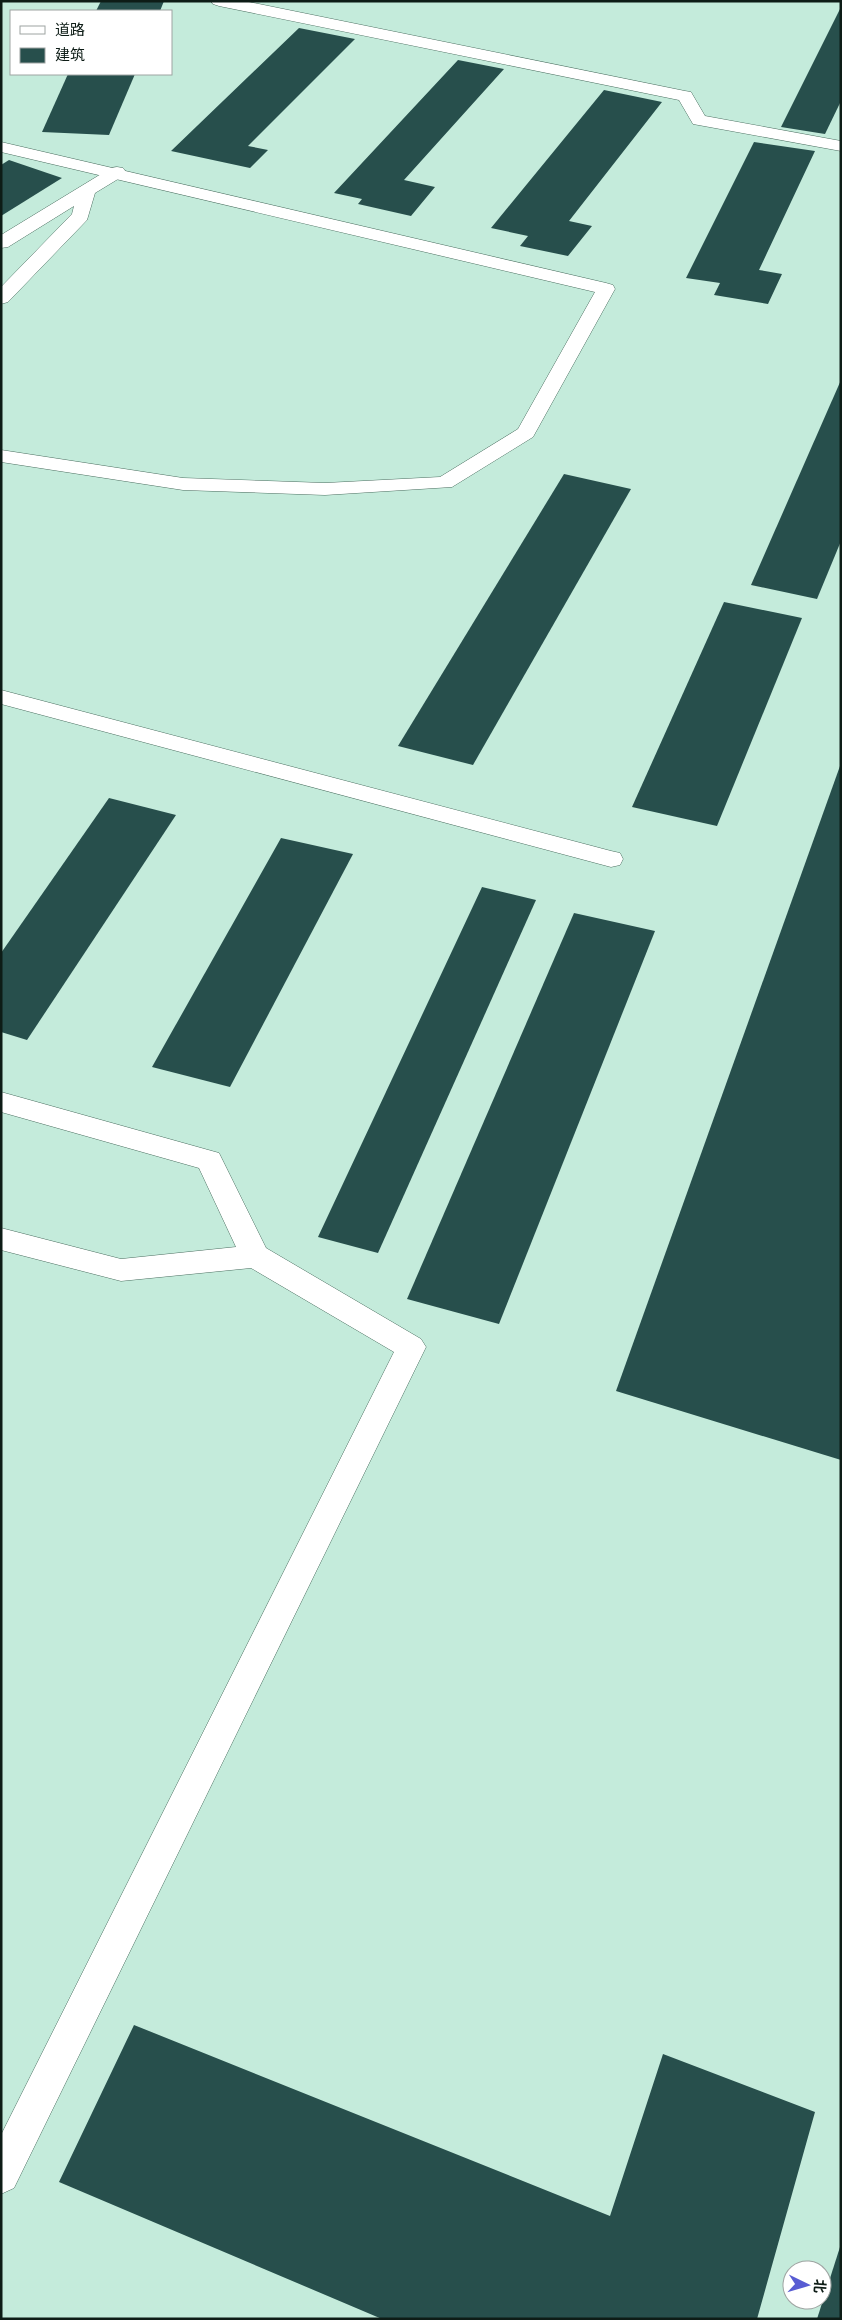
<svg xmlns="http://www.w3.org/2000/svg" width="842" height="2320" font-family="Rubik,'Noto Sans SC',sans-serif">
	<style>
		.building { fill: #274f4c }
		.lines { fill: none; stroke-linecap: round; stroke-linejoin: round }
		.lane-casing { stroke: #4c6f61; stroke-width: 1 }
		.street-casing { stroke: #4c6f61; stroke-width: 1 }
		.lane { fill: #fff; fill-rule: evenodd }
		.street { fill: #fff; fill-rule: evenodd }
	</style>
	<rect width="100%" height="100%" fill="#c4ebdb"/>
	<g class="building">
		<path d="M101,1H164L160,11H96Z"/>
		<path d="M841,7V101L825,134L781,127Z"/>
		<path d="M299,28L355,39L248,146L268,150L250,168L171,151Z"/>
		<path d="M458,60L504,69L404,180L435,187L411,216L358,204L362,199L334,193Z"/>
		<path d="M68,74H135L109,135L42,132Z"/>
		<path d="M604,90L662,102L569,221L592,226L568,256L520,246L528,236L491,228Z"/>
		<path d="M754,142L815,151L759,270L782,274L768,304L714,295L720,283L686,278Z"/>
		<path d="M9,160L62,178L1,216V165Z"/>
		<path d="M841,380V541L817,599L751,585Z"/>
		<path d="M564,474L631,489L473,765L398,746Z"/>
		<path d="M724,602L802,618L717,826L632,807Z"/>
		<path d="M840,766H841V1460L616,1391Z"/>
		<path d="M109,798L176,815L27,1040L1,1032V953Z"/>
		<path d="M281,838L353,854L230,1087L152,1067Z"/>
		<path d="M482,887L536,900L378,1253L318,1237Z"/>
		<path d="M574,913L655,931L499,1324L407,1299Z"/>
		<path d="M134,2025L610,2216L663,2054L815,2112L757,2319H382L59,2182Z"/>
		<path d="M840,2247L841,2319H817Z"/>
	</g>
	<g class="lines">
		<defs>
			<path id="lane" d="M117,167L123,168L126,172L123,176L95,193L87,220L8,302L1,304V287L72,214L74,206L8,247L1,248V235L111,168Z"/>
			<g id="street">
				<path d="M211,1H244L685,91L691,92L705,116L841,141V151L693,124L679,100L219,6L213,4Z"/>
				<path d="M1,142L606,283L613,285L615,289L533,437L452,487L325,495L183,490L1,462V450L183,478L325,483L440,477L518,429L595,292L1,152Z"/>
				<path d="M1,690L611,851L620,853L623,859L620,865L611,867L1,704Z"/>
				<path d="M1,1092L219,1153L266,1248L421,1339L426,1347L14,2188L1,2194V2135L394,1352L251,1268L121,1281L1,1250V1228L121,1259L236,1247L199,1168L1,1112Z"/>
			</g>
		</defs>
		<use href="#lane" class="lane-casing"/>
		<use href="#street" class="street-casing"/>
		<use href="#lane" class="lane"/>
		<use href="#street" class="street"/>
	</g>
	<rect width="842" height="2320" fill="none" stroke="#0d1c16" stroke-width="5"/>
	<rect x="10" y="10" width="162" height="65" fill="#ffffff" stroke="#9ea4a2"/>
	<rect x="20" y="26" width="25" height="8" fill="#ffffff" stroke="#9ea4a2"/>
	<text x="55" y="35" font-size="15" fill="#0d1c16">道路</text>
	<rect x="20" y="48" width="25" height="15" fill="#274f4c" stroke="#9ea4a2"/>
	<text x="55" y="60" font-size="15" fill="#0d1c16">建筑</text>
	<g transform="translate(807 2285) rotate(95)"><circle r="24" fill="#ffffff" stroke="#9ea4a2"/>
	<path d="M0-4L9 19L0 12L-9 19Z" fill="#585cd3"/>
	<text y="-8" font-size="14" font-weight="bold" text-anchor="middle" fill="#0d1c16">北</text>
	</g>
</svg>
